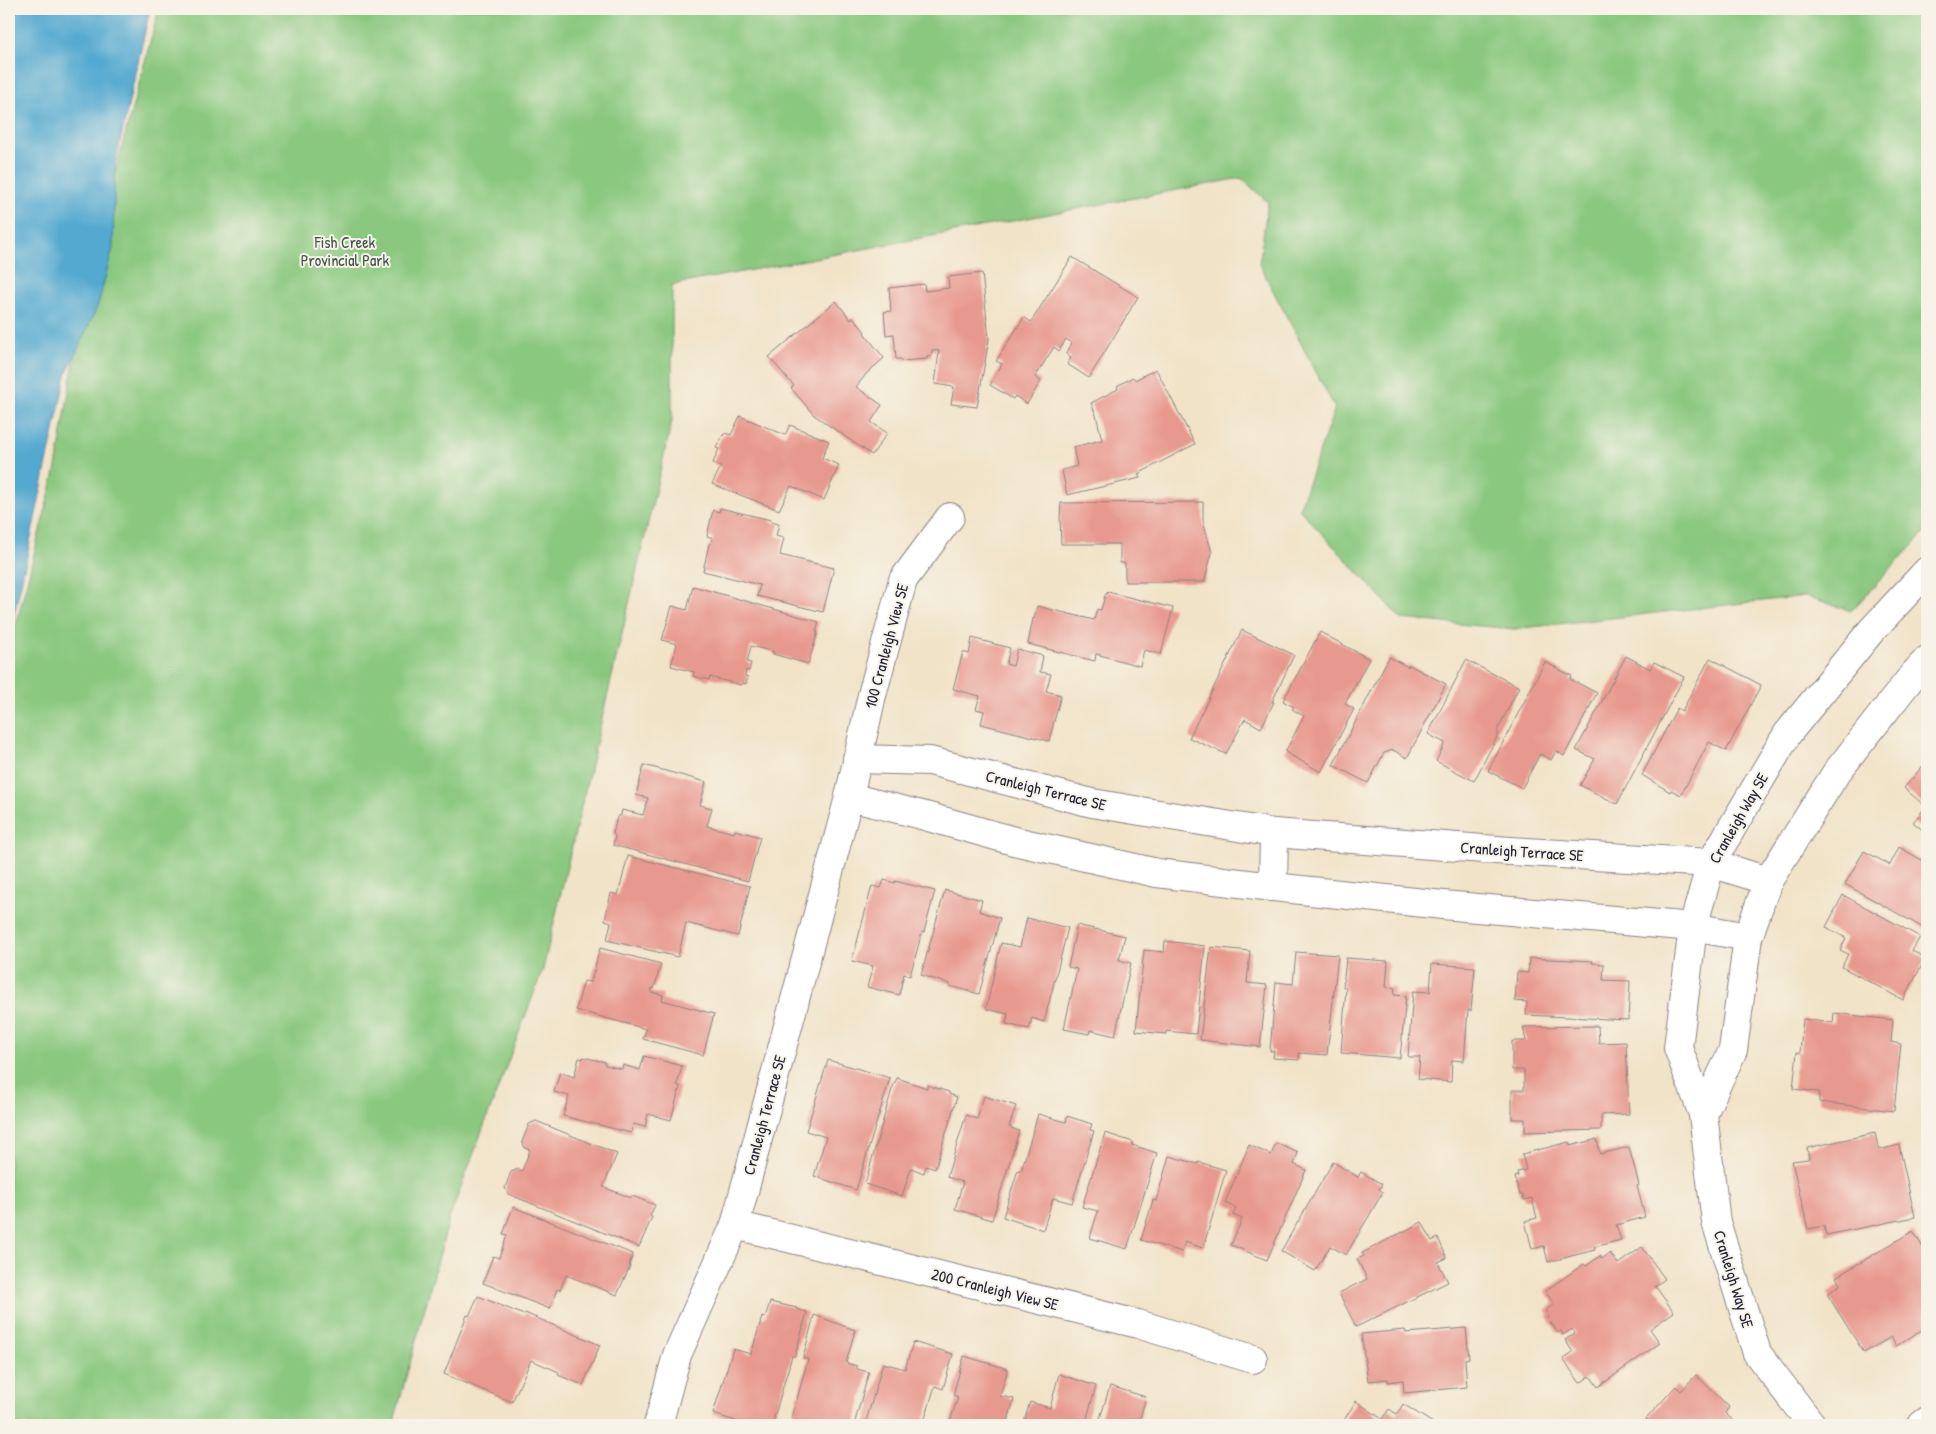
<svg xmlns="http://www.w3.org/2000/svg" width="1936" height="1434" font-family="'Patrick Hand',sans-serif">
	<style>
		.green { fill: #8ac87f; stroke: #56755d }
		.water { fill: #53a9d0; stroke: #3a6686 }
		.building { fill: #e8998f }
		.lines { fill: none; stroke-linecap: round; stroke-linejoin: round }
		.minor-casing { stroke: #8a8282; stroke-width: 30 }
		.minor { stroke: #fff; stroke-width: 28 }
		.labels { text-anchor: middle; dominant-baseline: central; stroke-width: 4; stroke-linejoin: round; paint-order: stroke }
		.park-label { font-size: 16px; fill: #41544f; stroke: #f7f3e8 }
		.street-label { font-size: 16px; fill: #22223b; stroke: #f7f3e8 }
	</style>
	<rect width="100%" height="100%" fill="#f7f3e8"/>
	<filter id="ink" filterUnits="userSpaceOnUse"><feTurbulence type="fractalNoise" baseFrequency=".02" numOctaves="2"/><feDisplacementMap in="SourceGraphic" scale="10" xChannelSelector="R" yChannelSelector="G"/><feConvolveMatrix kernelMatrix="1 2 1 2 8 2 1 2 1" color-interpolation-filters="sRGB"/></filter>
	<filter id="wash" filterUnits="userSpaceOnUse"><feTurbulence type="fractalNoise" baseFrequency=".0096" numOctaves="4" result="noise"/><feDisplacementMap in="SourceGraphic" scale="20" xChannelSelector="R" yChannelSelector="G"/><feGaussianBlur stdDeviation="1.12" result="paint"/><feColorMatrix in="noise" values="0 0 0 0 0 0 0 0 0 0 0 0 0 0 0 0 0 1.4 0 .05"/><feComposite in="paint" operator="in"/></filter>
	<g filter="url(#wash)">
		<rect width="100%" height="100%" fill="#f1e3c8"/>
		<path class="green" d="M159,9H1927V530L1851,611L1806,596L1514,629L1401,619L1299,509L1335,408L1259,264L1268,202L1241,178L672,285V421L543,969L450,1216L393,1425H9V652L56,468L83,308L118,161Z"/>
		<path class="water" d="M9,9H150L115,164L113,248L98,305L66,375L9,639Z"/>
		<g id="blocks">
			<g class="building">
				<path d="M1072,257L1138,297L1089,378L1067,364L1071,358L1066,354L1072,343L1066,339L1059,351L1054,347L1035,377L1041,381L1027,404L1015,396L1013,399L990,385L1002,364L996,361L1024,317L1031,322Z"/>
				<path d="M982,273L989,339L977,407L951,404L954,387L935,384L939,351L932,350L931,357L928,356L927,359L901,361V359H896L894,334L886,335L884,312L891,311L889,288L924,284L925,291L949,288L948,277Z"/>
				<path d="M836,301L851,320L853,317L865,332L864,333L884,358L867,373L856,387L882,405L871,422L887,433L872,455L814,415L791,388L794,386L769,357Z"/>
				<path d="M1156,369L1195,444L1138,474L1140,478L1067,495L1062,470L1077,466L1073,447L1102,440L1096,415L1091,403L1118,389L1117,386L1133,377L1135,380Z"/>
				<path d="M740,416L785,435L790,425L829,441L822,458L839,465L824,500L791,486L779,510L712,484L721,467L713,463L719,449L716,448L723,435L724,436L725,433L731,435Z"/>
				<path d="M1203,502V521L1212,553L1204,582H1125V563H1120V544H1061L1060,517L1061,503Z"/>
				<path d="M720,508L771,520V522L779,524L776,536L784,538L780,555L834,568L823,612L757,596L760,585L703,571L709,544H711L713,538L707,536L713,510L719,512Z"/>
				<path d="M693,586L819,622L816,632H818L808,664L773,654L774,652L751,646L747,662L751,663L749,671L746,670L745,676L748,677L746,684L742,683L741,685L710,677L709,680L693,676L694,672L671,666L677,644L662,640L672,606L687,610Z"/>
				<path d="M1108,592L1173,608L1161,654L1144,650L1140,666L1096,654L1095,661L1028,644L1033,618L1034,619L1037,606L1094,620L1097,609L1101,610L1105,595Z"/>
				<path d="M1242,630L1294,655L1272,702H1274L1261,728L1245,719L1226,754L1189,738Z"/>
				<path d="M1320,632L1369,659L1345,704L1354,709L1321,772L1285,752L1304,716L1292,709L1294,707L1283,701Z"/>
				<path d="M972,638L1010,648L1006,664L1013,666L1017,649L1043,656L1040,672L1051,674L1046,691L1061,695L1049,741L981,724L984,711L976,709L980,696L953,689L963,652L969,654Z"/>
				<path d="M1626,656L1650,669L1654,662L1684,677L1617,804L1580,785L1595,759L1576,750Z"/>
				<path d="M1389,657L1408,667L1409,665L1446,684L1407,758L1393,750L1384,753L1368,783L1333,765Z"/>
				<path d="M1710,658L1761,685L1726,751L1709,742L1681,795L1671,790L1670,792L1642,775L1677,708L1682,711Z"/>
				<path d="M1466,660L1519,687L1497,731L1499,733L1474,781L1436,761L1445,743L1428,734Z"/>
				<path d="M1545,662L1572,676L1570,679L1597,693L1564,756L1556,751L1551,760L1540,754L1522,788L1488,771Z"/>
				<path d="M1927,761V834L1913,822L1926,807L1904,788Z"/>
				<path d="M644,765L706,782L700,805L712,808L707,826L734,833L735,830L760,837L748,881L613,845L615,836L613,833L617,817L621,815L622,810L643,815L648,798L636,795Z"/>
				<path d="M1899,847L1927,863V930L1845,884L1864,851L1890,865Z"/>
				<path d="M628,856L750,886L738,936L686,923L678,957L607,940L611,922L605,920L611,893L618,895Z"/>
				<path d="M884,880L895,883V881L935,891L924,932H922L910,976L904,974L899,995L867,987L873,966L852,961L872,886L881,888Z"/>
				<path d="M945,890L982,900L979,911L1000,918L979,994L950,986V984L921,975Z"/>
				<path d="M1843,895L1920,937L1912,951L1926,958L1903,1000L1842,967L1848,954L1840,950L1846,938L1826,927Z"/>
				<path d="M1027,918L1068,928L1044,1022L1032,1018L1029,1029L1006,1024L1008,1014L986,1009L1001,943L1020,947Z"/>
				<path d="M1077,925L1125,936L1119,960L1131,963L1115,1036L1090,1030L1089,1034L1064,1029L1077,969L1068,967Z"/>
				<path d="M1165,941L1205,946L1196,1034L1166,1031V1034L1136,1031L1144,950L1164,952Z"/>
				<path d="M1211,947L1250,951L1247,983L1267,985L1260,1047L1200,1040Z"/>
				<path d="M600,948L661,964L654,989L652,988L651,992L663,995L662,1000L714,1014L703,1055L643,1039L646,1029L576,1010L584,981L591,982Z"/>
				<path d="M1296,952L1338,955L1327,1055L1299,1053V1060L1273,1058L1274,1051H1270L1276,982L1293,984Z"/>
				<path d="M1346,958L1388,961L1386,987L1395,988L1394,995L1406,996L1400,1058L1341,1053L1346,988L1343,987Z"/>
				<path d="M1529,958L1593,961L1592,963L1604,964L1603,980L1630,981L1628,1020L1526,1015L1527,1002L1515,1001L1517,972L1528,973Z"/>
				<path d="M1432,964L1475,967L1471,1011L1468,1010L1464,1061L1452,1060L1451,1082L1418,1079L1420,1057H1408L1413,991L1430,992Z"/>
				<path d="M1834,1013L1893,1020L1891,1042L1901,1044L1894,1111L1819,1102V1092L1793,1089L1797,1052L1800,1053L1803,1019L1833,1023Z"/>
				<path d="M1598,1026L1599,1043L1626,1042L1629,1114L1601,1115V1130L1525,1132V1119H1512V1090H1524V1070H1512V1041H1526L1523,1027Z"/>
				<path d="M644,1056L682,1066L677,1085L680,1086L671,1120L648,1114L645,1127L633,1124L631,1133L563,1116L569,1096L554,1092L560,1072L574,1077L579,1058L583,1059V1057L605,1062V1065L622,1069L623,1065L640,1070Z"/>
				<path d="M828,1060L890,1078L856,1190L814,1176L826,1137L806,1131Z"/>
				<path d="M897,1078L927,1088V1085L949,1092V1094L957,1097L935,1169L926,1166L924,1173L911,1168L902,1196L865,1184L892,1089Z"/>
				<path d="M984,1096L1016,1106L1009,1127L1019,1131L992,1220L955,1209L963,1182L947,1177L966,1115L977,1119Z"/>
				<path d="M1038,1114L1066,1122L1067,1116L1092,1124L1090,1130L1094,1131L1072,1203L1053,1198L1043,1230L1003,1217L1018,1170L1021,1171Z"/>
				<path d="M536,1121L617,1154L603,1187L631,1198L632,1196L655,1205L650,1216L652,1217L639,1247L508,1194L505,1188L511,1172L518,1169L522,1171L530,1150L525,1148L522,1142L529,1124Z"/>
				<path d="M1105,1133L1133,1142L1132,1145L1157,1153L1127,1249L1090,1238L1098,1211L1082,1207Z"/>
				<path d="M1875,1133L1879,1150L1899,1145L1915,1217L1826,1235L1824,1226L1808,1229L1792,1161L1809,1159L1807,1148Z"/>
				<path d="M1597,1139L1600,1154L1629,1147L1639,1185L1637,1186L1645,1217L1616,1225L1621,1240L1594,1247L1595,1250L1548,1262L1544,1246L1532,1249L1525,1221L1537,1218L1532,1198L1524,1200L1523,1195H1520L1515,1177L1518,1176L1517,1172L1526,1170L1522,1154L1569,1142L1570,1146Z"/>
				<path d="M1276,1143L1298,1153L1294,1164L1306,1170L1267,1260L1231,1245L1242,1219L1233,1215L1236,1208L1225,1203L1249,1145L1271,1155Z"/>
				<path d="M1169,1156L1198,1164V1162L1226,1170L1203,1248L1185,1242L1182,1252L1141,1240L1153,1200L1156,1201Z"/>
				<path d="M1333,1162L1358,1177L1361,1172L1382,1184L1379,1189L1383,1192L1346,1255L1330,1246L1315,1271L1281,1251Z"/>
				<path d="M513,1207L633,1254L629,1265L630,1266L617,1295L566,1275L560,1290L557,1289L550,1309L483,1283L493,1256L499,1258L507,1235L503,1234Z"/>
				<path d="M1422,1222L1432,1241L1438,1238L1447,1258L1438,1262L1448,1282L1356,1327L1339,1293L1367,1279L1357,1259L1364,1256L1362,1253Z"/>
				<path d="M1913,1231L1927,1254V1327L1896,1346L1891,1337L1864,1353L1827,1294L1840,1285L1836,1277Z"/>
				<path d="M1642,1247L1665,1279L1655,1286L1674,1312L1650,1329L1660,1343L1598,1387L1590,1376L1580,1383L1563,1359L1573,1352L1565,1340L1575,1333L1572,1329L1563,1335L1561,1331L1558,1333L1547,1317L1549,1315L1545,1311L1554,1304L1545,1291L1584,1264L1586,1266L1600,1256L1602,1259L1610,1253L1618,1264Z"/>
				<path d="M478,1296L524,1315L525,1313L600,1345L583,1385L558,1375L559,1372L531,1360L512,1402L444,1374L467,1315L469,1316Z"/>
				<path d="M770,1302L797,1308L796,1309L807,1312L795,1356H792L772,1425H735L736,1421L713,1414L733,1349L751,1354L762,1317L765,1318Z"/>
				<path d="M814,1315L855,1330L846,1363L857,1366V1369L869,1372L854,1425H790L808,1359L803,1358Z"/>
				<path d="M1466,1328L1469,1358L1465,1359L1467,1387L1404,1393L1403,1380L1388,1382V1379L1368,1381L1361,1334L1405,1330L1406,1333Z"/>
				<path d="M913,1342L953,1354L943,1389L935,1386L923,1425H865L883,1363L905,1369Z"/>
				<path d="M964,1356L1008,1369L1000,1396L1014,1399L1007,1425H949L958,1397L953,1395Z"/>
				<path d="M1059,1374L1096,1386L1085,1425H1023L1030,1402L1050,1408Z"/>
				<path d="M1696,1375L1729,1407L1725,1413L1738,1425H1653L1646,1419L1676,1386L1681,1391Z"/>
				<path d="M1110,1386L1146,1397L1138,1425H1098Z"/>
				<path d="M1356,1401L1382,1419L1389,1409L1397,1414L1403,1404L1436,1425H1341Z"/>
			</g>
		</g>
	</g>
	<g filter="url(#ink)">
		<use href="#blocks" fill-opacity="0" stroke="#8a8282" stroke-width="1"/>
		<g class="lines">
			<defs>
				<g id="minor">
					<path d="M857,759L930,761L1092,803L1274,833L1510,851L1711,863L1768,881"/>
					<path d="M849,797L918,814L1014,841L1157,873L1273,887L1443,905L1693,927L1748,937"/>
					<path d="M1273,887L1274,833"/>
					<path d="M1703,1114L1733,1050L1748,937L1768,881L1836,773L1914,674L1927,660"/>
					<path d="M735,1225L1138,1324L1253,1359"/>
					<path d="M658,1425L677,1355L735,1225L849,797L872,695L903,580L950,517"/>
					<path d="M1812,1425L1757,1353L1716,1222L1703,1114L1678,1048L1693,927L1711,863L1788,733L1871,631L1927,571"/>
					<path d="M1922,1425L1927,1421"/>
				</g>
			</defs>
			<use href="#minor" class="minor-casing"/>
			<use href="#minor" class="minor"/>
		</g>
	</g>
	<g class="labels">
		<g class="park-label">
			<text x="345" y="242">Fish Creek<tspan x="345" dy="18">Provincial Park</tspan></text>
		</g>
		<g class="street-label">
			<text transform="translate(886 646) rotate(-75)">100 Cranleigh View SE</text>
			<text transform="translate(1046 790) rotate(14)">Cranleigh Terrace SE</text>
			<text transform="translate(1738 818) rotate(-60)">Cranleigh Way SE</text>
			<text transform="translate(1522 851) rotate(4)">Cranleigh Terrace SE</text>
			<text transform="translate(764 1115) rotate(-75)">Cranleigh Terrace SE</text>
			<text transform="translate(1734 1279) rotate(73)">Cranleigh Way SE</text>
			<text transform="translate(995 1289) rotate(14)">200 Cranleigh View SE</text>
		</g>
	</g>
	<rect width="1936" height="1434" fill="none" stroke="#f7f3e8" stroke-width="30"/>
</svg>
